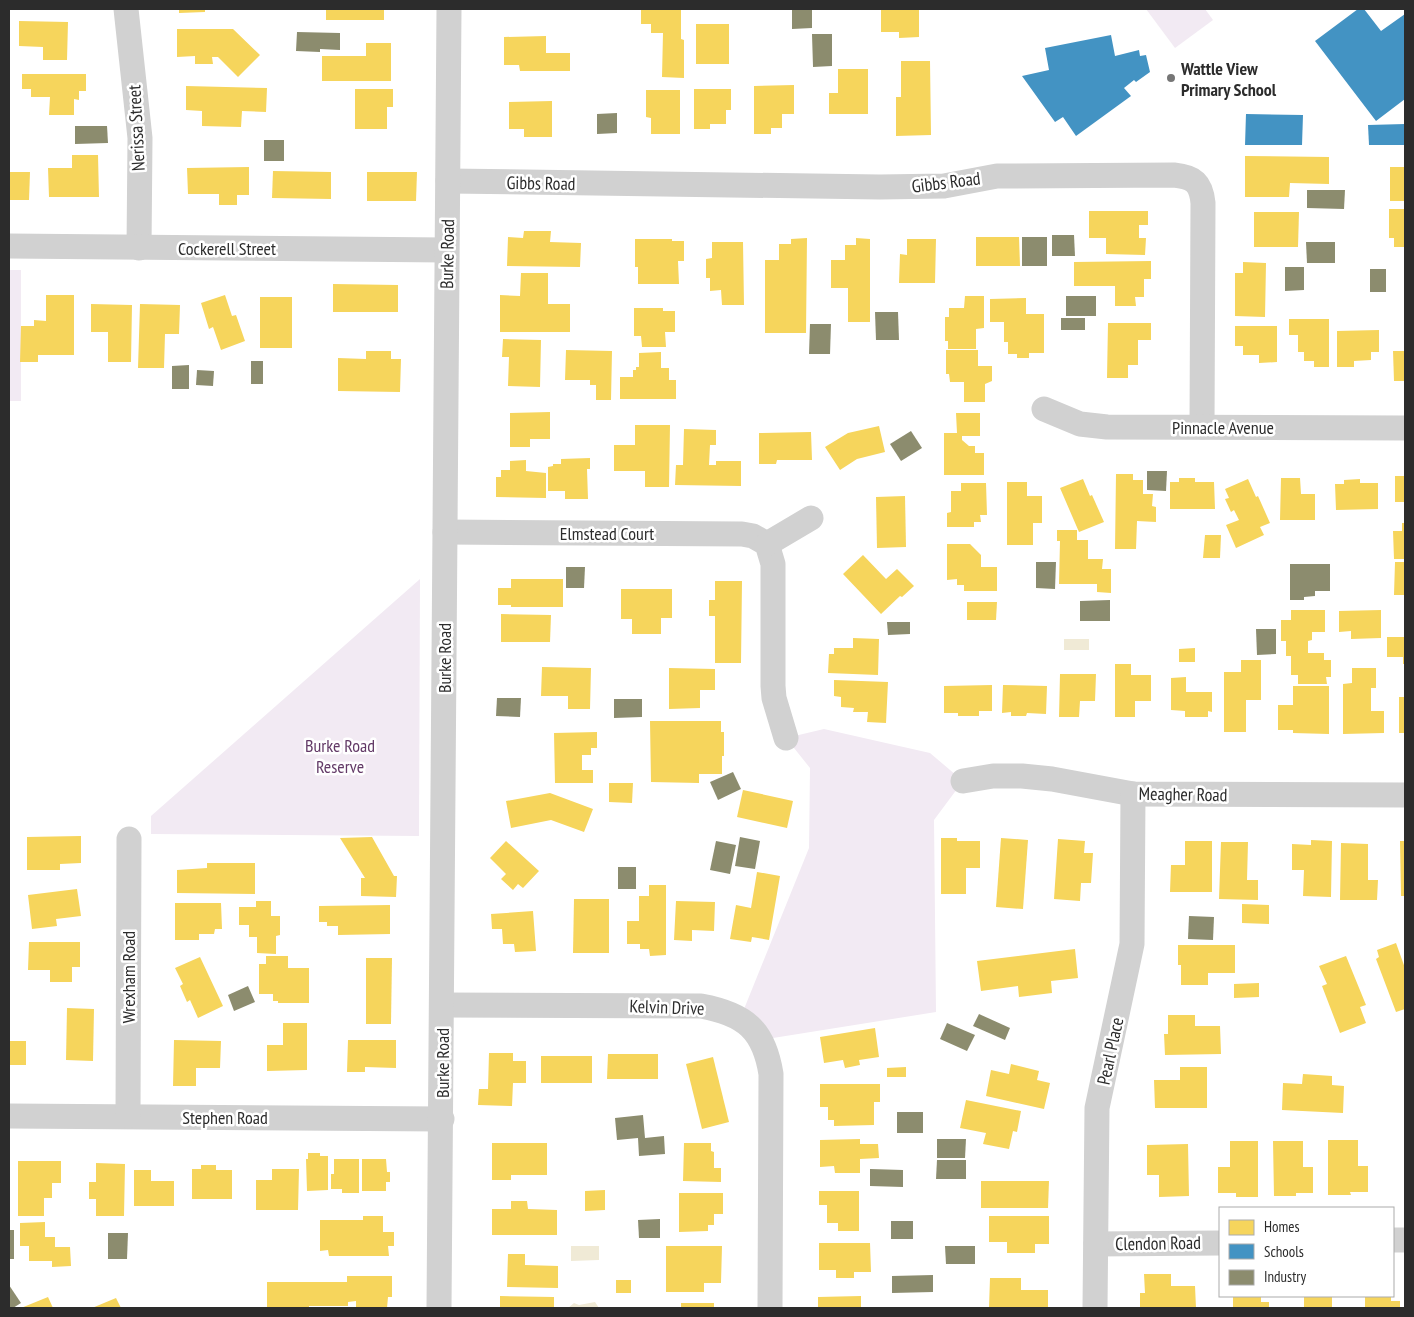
<svg xmlns="http://www.w3.org/2000/svg" width="1414" height="1317" font-family="'PT Sans Narrow',sans-serif">
	<style>
		.green { fill: #f2eaf3 }
		.water { fill: #f0ead6 }
		.homes { fill: #f6d55c }
		.schools { fill: #4393c3 }
		.industry { fill: #8c8c6e }
		.lines { fill: none; stroke-linecap: round; stroke-linejoin: round }
		.minor { stroke: #d1d1d1; stroke-width: 25 }
		.poi-dot { fill: #767676; stroke: #fff; stroke-width: 2 }
		.labels { text-anchor: middle; dominant-baseline: central; stroke-width: 5; stroke-linejoin: round; paint-order: stroke }
		.poi-label { font-size: 18px; font-weight: bold; fill: #2c2c2c; stroke: #fff; text-anchor: start }
		.street-label { font-size: 18px; fill: #2c2c2c; stroke: #fff }
		.park-label { font-size: 18px; fill: #633a67; stroke: #fff }
	</style>
	<rect width="100%" height="100%" fill="#fff"/>
	<g class="green">
		<path d="M1146,9H1205L1213,20L1175,48Z"/>
		<rect x="9" y="270" width="12" height="131"/>
		<path d="M420,579L419,836L151,834V816Z"/>
		<path d="M824,729L930,753L963,781L934,820L936,1012L761,1040L740,1019L809,848L810,768L786,738Z"/>
	</g>
	<g class="water">
		<rect x="1064" y="639" width="25" height="11"/>
		<path d="M571,1246H599V1260L571,1261Z"/>
		<path d="M595,1302L599,1308H568L574,1303L579,1305Z"/>
	</g>
	<g class="homes">
		<path d="M179,9H205V12L179,13Z"/>
		<rect x="326" y="9" width="58" height="11"/>
		<path d="M651,9H681V39L684,40V78L662,77L663,33H651V24H641V10Z"/>
		<path d="M881,9H919V37L899,38V32H881Z"/>
		<path d="M19,21L68,22L67,60H43V47L19,46Z"/>
		<rect x="696" y="24" width="33" height="40"/>
		<path d="M177,29H233L260,55L238,77L218,57H212L213,64H195V56L177,57Z"/>
		<path d="M546,36V53H570V71H520L519,65H504V37Z"/>
		<path d="M366,43H391V81H322V56H366Z"/>
		<path d="M901,61H930L931,135L896,136V97H901Z"/>
		<path d="M838,69H868V114H829V93H838Z"/>
		<path d="M22,74H86V91H79V100L74,99V115H49L50,97H31V89H22Z"/>
		<path d="M794,85V114H782V128H771V134H754V86Z"/>
		<path d="M186,86L267,88L266,112L242,111L241,127L202,126V111L186,110Z"/>
		<path d="M355,89H393V107H387V129H355Z"/>
		<path d="M694,89H731V110H726V124H710V129H694Z"/>
		<path d="M646,90H680V134H651V118L646,117Z"/>
		<path d="M552,101V137H524V129H509V102Z"/>
		<path d="M72,155H98L99,197H49L48,168H72Z"/>
		<path d="M1245,156L1329,157V184L1290,183L1289,197H1245Z"/>
		<path d="M249,167V195H237V205H219V194H188L187,168Z"/>
		<rect x="1390" y="167" width="15" height="34"/>
		<path d="M273,171L331,172V199L272,198Z"/>
		<path d="M9,172H30L29,200H9Z"/>
		<path d="M367,172H417L416,201H367Z"/>
		<path d="M1389,209H1405V247H1394V238H1389Z"/>
		<path d="M1089,211H1148V225H1139V238H1146L1145,255L1106,254V238H1089Z"/>
		<path d="M1254,212H1299L1298,247H1254Z"/>
		<path d="M524,231H551L550,242L581,243L580,267L507,266L508,237L523,238Z"/>
		<path d="M976,237H1019L1020,266H976Z"/>
		<path d="M807,238L806,333H765V260H779V244H791V239Z"/>
		<path d="M856,238L870,239V322H848V288H831V260H845V245H856Z"/>
		<path d="M635,239H672V241H684V261H678L679,284H638V267H635Z"/>
		<path d="M907,239H936L935,283H899L900,254L907,255Z"/>
		<path d="M712,242H743L744,305H722L721,290L710,291V278H706V259L712,258Z"/>
		<path d="M1151,261V279H1144V297H1135L1136,306H1115V286H1074V262Z"/>
		<path d="M1243,262L1266,263L1265,317L1235,316V273H1243Z"/>
		<path d="M521,273H548V304H570V332H500V295L520,296Z"/>
		<path d="M333,284L398,285V312H333Z"/>
		<path d="M46,295H74V355H38V362H20L21,326H34V320L46,321Z"/>
		<path d="M225,295L232,316L236,315L245,341L221,350L213,327L209,329L201,303Z"/>
		<path d="M965,296H984V328L976,329V349H948V341H945V317H949V308H964Z"/>
		<rect x="260" y="297" width="32" height="51"/>
		<path d="M1026,298V314H1044V353H1029V358H1017V354H1008V342H1004V322H990V299Z"/>
		<path d="M91,304L132,305L131,362H108V332H91Z"/>
		<path d="M140,304L180,305L179,334H165L164,368H138Z"/>
		<path d="M634,308H663V311H675V332H665L666,347H642L641,336H634Z"/>
		<path d="M1289,319H1329V367H1314V361H1304V352H1298V335H1289Z"/>
		<path d="M1108,323H1151V340H1138V365H1128V378H1107Z"/>
		<path d="M1235,326H1277V362L1259,363V355H1243V346H1235Z"/>
		<path d="M1379,330V352H1371V360L1354,361V367H1337V331Z"/>
		<path d="M503,339L541,340L540,387L508,386L509,357H502Z"/>
		<path d="M566,350L612,351L611,400H596V385H590V380H565Z"/>
		<path d="M946,350H978V366H992V381L985,384V402H964V382H950L949,374H946Z"/>
		<path d="M366,351H391V359H401L400,392L338,391V358L366,359Z"/>
		<path d="M1393,351H1405V381H1394Z"/>
		<path d="M661,352V368H669V380H676V399H620V377H633V370H636V367H639V353Z"/>
		<path d="M550,412V439H530V447H510V413Z"/>
		<path d="M956,413H980V436H962V440L969,446H975V453H984V475H944V433H957Z"/>
		<path d="M635,425H670L669,487H645V471H614V445H635Z"/>
		<path d="M879,426L885,452L857,459L840,470L825,447L848,433Z"/>
		<path d="M684,429L716,430V445H710L709,465H716V461H741V486L675,485L676,465H683Z"/>
		<path d="M811,432L812,460H777L776,464H759V433Z"/>
		<path d="M590,458V469H587L588,499H565V491H548V467L553,466V464H561V459Z"/>
		<path d="M526,460V471L546,473V498L496,497V477H501V470H510V461Z"/>
		<path d="M1116,474H1133V480H1143V494H1153L1152,506L1156,507V522L1137,521L1136,549H1115Z"/>
		<rect x="1395" y="476" width="10" height="26"/>
		<path d="M1179,478H1195V482H1214L1215,509H1170V482H1179Z"/>
		<path d="M1281,478H1300L1301,494H1315V520H1280Z"/>
		<path d="M1083,479L1090,496L1092,495L1104,522L1079,532L1060,488Z"/>
		<path d="M1248,479L1256,497L1258,496L1270,523L1260,527L1264,535L1236,548L1226,525L1239,520L1234,510L1231,512L1225,499L1229,498L1225,489Z"/>
		<path d="M1360,479V483H1378V509L1336,510L1335,484H1344V480Z"/>
		<path d="M1007,482H1027V496H1042V523H1033V545H1007Z"/>
		<path d="M961,483H986L987,515H980L981,522H974V527H947V513L951,512V491H961Z"/>
		<path d="M905,496L906,547L877,548L876,497Z"/>
		<path d="M1402,523H1405V559H1394L1393,531H1402Z"/>
		<path d="M1057,530H1077V540H1088V559H1103L1102,569H1111V593L1097,592V584H1059L1060,541H1057Z"/>
		<path d="M1205,535H1221L1220,558H1203Z"/>
		<path d="M947,544H970L981,555V567H997V591H964V585H957V579L947,580Z"/>
		<path d="M863,555L886,579L897,569L914,586L902,597L900,596L881,614L843,574Z"/>
		<path d="M1395,562H1405V595H1394Z"/>
		<path d="M511,579H563V607H511V605H498V588H511Z"/>
		<path d="M715,581H742L741,663H715V616H709V600H715Z"/>
		<path d="M621,589H672V618H661V634H632V619H621Z"/>
		<path d="M967,602H997L996,620H967Z"/>
		<path d="M1291,610H1325V632H1312V640L1308,641V653H1324V660H1331V677H1326L1327,684H1298V675H1291V656H1286V641H1281V620H1291Z"/>
		<path d="M1381,610V638L1351,639V631L1339,632V611Z"/>
		<path d="M501,614L551,615L550,642H501Z"/>
		<path d="M1387,637H1405V664H1403V657H1387Z"/>
		<path d="M853,638L879,639L878,675L828,673L829,654H834V648H853Z"/>
		<path d="M1195,648V662H1179V649Z"/>
		<path d="M1241,660H1261V700H1246V732H1224V672H1241Z"/>
		<path d="M1115,664H1131V675H1151V701H1135V717H1115Z"/>
		<path d="M542,667L591,668L590,709H568V696H541Z"/>
		<path d="M669,668L715,669V690H700V708L669,709Z"/>
		<path d="M1352,668H1376V688H1371V711H1384V733L1343,734V684L1352,683Z"/>
		<path d="M1060,674H1096L1095,701H1080L1079,717H1059Z"/>
		<path d="M1186,677V692H1212V712L1208,711V717H1185V711L1171,710V678Z"/>
		<path d="M834,680L888,682L886,723L867,722L868,712H853L854,708L841,707V697L834,696Z"/>
		<path d="M992,685V711H979V716H958V713H944V686Z"/>
		<path d="M1003,685L1047,686L1046,714L1027,713L1026,716H1011V712L1002,713Z"/>
		<path d="M1293,686H1329V734L1293,733V730H1278V705H1293Z"/>
		<rect x="1399" y="697" width="6" height="36"/>
		<path d="M650,721H721V732H724V756H722V774H699V783L651,782Z"/>
		<path d="M597,732V748H591V755H582V770H593V783H555L554,733Z"/>
		<path d="M609,783H633L632,803L609,802Z"/>
		<path d="M743,790L793,801L787,828L737,817Z"/>
		<path d="M550,793L593,809L584,832L551,820L511,828L506,801Z"/>
		<path d="M81,836V863L60,864V870H27V837Z"/>
		<path d="M372,837L394,876H397L396,897L361,896V878H365L340,838Z"/>
		<path d="M941,838H957V841H980V868H966V894H941Z"/>
		<path d="M1001,838L1028,840L1023,909L996,907Z"/>
		<path d="M1058,839L1085,841L1084,853H1093L1091,883H1081L1080,901L1054,899Z"/>
		<path d="M1311,840L1332,841L1331,897L1303,896L1304,870H1292V844L1311,845Z"/>
		<path d="M506,841L539,871L523,888L518,884L513,890L501,879L506,874L490,858Z"/>
		<path d="M1185,841H1212V892H1170L1171,865H1185Z"/>
		<path d="M1400,841H1405V896H1401Z"/>
		<path d="M1221,842H1248L1247,880H1258V900L1219,899Z"/>
		<path d="M1341,843L1368,844V880H1378L1377,900H1340Z"/>
		<path d="M207,863H255V894L177,893V870L207,868Z"/>
		<path d="M757,872L780,876L769,940L752,937L751,942L730,939L736,905L751,908Z"/>
		<path d="M649,885H666V955L650,956L649,949H640V944H627V921H639V896H649Z"/>
		<path d="M77,889L81,916L56,919L57,926L32,929L28,895Z"/>
		<path d="M574,899H609V953H573Z"/>
		<path d="M256,901H271V916H280V935L276,936V954L257,953V937H249V925H239V907H256Z"/>
		<path d="M676,901L715,902L714,931L692,930V941L674,940Z"/>
		<path d="M175,903H221L222,929H215L214,934H199V940H175Z"/>
		<path d="M1242,904L1269,905V924L1242,923Z"/>
		<path d="M390,905V934L338,935V926H327V922H319V906Z"/>
		<path d="M533,911L536,951L515,952L514,944H503L502,929H492L491,914Z"/>
		<path d="M29,942H80V967H72V982H50V970H28Z"/>
		<path d="M1396,943L1405,968V1009L1396,1012L1376,959L1379,957L1377,950Z"/>
		<path d="M1178,945H1235V973H1208V985H1181V965H1178Z"/>
		<path d="M1075,949L1078,978L1051,981L1052,993L1019,997L1018,986L981,991L977,961Z"/>
		<path d="M266,956H288V968H309V1003H278V1001H273V994H259V964H266Z"/>
		<path d="M1346,956L1366,1005L1360,1007L1366,1023L1340,1033L1322,986L1327,984L1319,966Z"/>
		<path d="M200,957L223,1006L198,1018L190,1000L187,1002L180,986L183,984L175,968Z"/>
		<path d="M366,958H392L391,1024H366Z"/>
		<path d="M1259,983V997L1234,998V984Z"/>
		<path d="M67,1008L94,1009L93,1061L66,1060Z"/>
		<path d="M1168,1015H1195V1026H1220L1221,1054L1165,1055L1164,1034H1168Z"/>
		<path d="M283,1023H307V1070L267,1071V1045H283Z"/>
		<path d="M875,1028L879,1057L859,1060L860,1065L845,1068L843,1060L824,1063L820,1037Z"/>
		<path d="M174,1040L221,1041L220,1068H196V1086H173Z"/>
		<path d="M348,1040H396V1068L365,1067V1072H347Z"/>
		<rect x="9" y="1041" width="17" height="24"/>
		<path d="M489,1053H513V1061H526V1083H513L512,1106L478,1105L479,1089H488Z"/>
		<path d="M608,1054H658V1079H607Z"/>
		<rect x="541" y="1056" width="51" height="27"/>
		<path d="M713,1057L729,1122L702,1129L686,1064Z"/>
		<path d="M1011,1064L1039,1071L1037,1080L1050,1083L1044,1109L986,1096L991,1070L1009,1074Z"/>
		<path d="M906,1067V1077H887V1068Z"/>
		<path d="M1180,1067H1207V1108H1155L1154,1080H1180Z"/>
		<path d="M1303,1074L1332,1076V1085L1344,1086L1343,1113L1282,1110L1283,1083L1302,1084Z"/>
		<path d="M820,1084H880V1102H874V1125L834,1126V1120H828V1107H820Z"/>
		<path d="M966,1100L1021,1111L1017,1132L1013,1131L1009,1149L983,1144L986,1133L960,1128Z"/>
		<path d="M860,1139V1144H878L879,1158L860,1159V1173H835L834,1166L820,1167V1140Z"/>
		<path d="M1328,1140H1358V1166H1368V1192H1350L1351,1195H1328Z"/>
		<path d="M1230,1141H1258V1197H1236V1193H1218V1167H1230Z"/>
		<path d="M1273,1141H1303V1167H1313V1193H1296V1196H1274Z"/>
		<path d="M492,1143H547V1175H511V1180H492Z"/>
		<path d="M684,1143H711V1151L714,1152V1168H721V1182L683,1181Z"/>
		<path d="M1188,1144L1189,1196L1159,1197V1175H1147V1145Z"/>
		<path d="M308,1153H320V1156H328V1190L307,1191L306,1159H308Z"/>
		<path d="M334,1159H359V1193H342V1189H331V1174H334Z"/>
		<path d="M362,1159H386L387,1172H390V1182H386V1191H362Z"/>
		<path d="M18,1161H61V1183H52V1198H44V1216H18Z"/>
		<path d="M96,1163L125,1164L124,1216H96V1199H89V1182H96Z"/>
		<path d="M201,1165H216V1170H232V1199H192V1169H201Z"/>
		<path d="M272,1169H299L298,1210H256V1180H272Z"/>
		<path d="M134,1170H151V1181H174V1206H134Z"/>
		<path d="M981,1181H1049L1048,1208H981Z"/>
		<path d="M605,1190V1210L585,1211V1191Z"/>
		<path d="M819,1191H859V1231H838V1223H827V1205H819Z"/>
		<path d="M679,1193H723V1214H714V1225H708V1231L679,1232Z"/>
		<path d="M511,1201H527L528,1209L557,1210V1235H492V1209H511Z"/>
		<path d="M363,1216H383V1232H394V1246H388L389,1256H329L328,1250L320,1251V1220H363Z"/>
		<path d="M989,1216H1049V1244H1035V1253H1007V1242H989Z"/>
		<path d="M45,1222V1237H55V1247H70L71,1266L52,1267V1261H29V1246H20V1223Z"/>
		<path d="M819,1243H870L871,1272H854V1278H836V1270H819Z"/>
		<path d="M666,1246H722L721,1283H704V1292H666Z"/>
		<path d="M508,1254H525V1265L558,1266V1288L507,1287Z"/>
		<path d="M1144,1274H1171V1286H1195L1196,1308H1140V1293H1145Z"/>
		<path d="M347,1276H392V1297H388L387,1308H356V1301L348,1302V1306H309V1308H267V1282H347Z"/>
		<path d="M990,1278H1021V1290H1048V1308H989Z"/>
		<rect x="616" y="1280" width="15" height="13"/>
		<path d="M500,1296L554,1297V1308H500Z"/>
		<path d="M861,1296V1308H818V1297Z"/>
		<path d="M1233,1296H1261V1302H1269V1308H1233Z"/>
		<rect x="1304" y="1296" width="28" height="12"/>
		<path d="M1365,1296H1391V1301H1400V1308H1365Z"/>
		<path d="M48,1297L53,1308H21Z"/>
		<path d="M116,1298L121,1308H92Z"/>
		<rect x="681" y="1303" width="33" height="5"/>
	</g>
	<g class="schools">
		<path d="M1358,9H1364L1381,31L1405,14V99L1376,121L1315,41Z"/>
		<path d="M1111,35L1115,56L1139,50L1140,56L1146,55L1150,72L1136,82L1134,80L1124,88L1131,96L1076,136L1063,117L1055,122L1022,76L1049,70L1045,48Z"/>
		<path d="M1246,114L1303,115L1302,145H1245Z"/>
		<path d="M1405,124V145H1369L1368,125Z"/>
	</g>
	<g class="industry">
		<path d="M792,9H812V28L792,29Z"/>
		<path d="M297,32L340,33V50L320,49V52L296,51Z"/>
		<path d="M812,34H832V66L813,67Z"/>
		<path d="M617,113V133L597,134V114Z"/>
		<path d="M75,126H107L108,143L75,144Z"/>
		<rect x="264" y="140" width="20" height="21"/>
		<path d="M1307,190H1345L1344,209L1307,208Z"/>
		<path d="M1052,235H1074L1075,256H1052Z"/>
		<rect x="1022" y="237" width="25" height="29"/>
		<path d="M1306,242H1335V263H1307Z"/>
		<path d="M1285,267H1304V290L1285,291Z"/>
		<rect x="1370" y="269" width="16" height="23"/>
		<rect x="1066" y="296" width="30" height="20"/>
		<path d="M875,312H898L899,340H876Z"/>
		<rect x="1061" y="318" width="24" height="12"/>
		<path d="M810,324H831L830,354H809Z"/>
		<rect x="251" y="361" width="12" height="23"/>
		<path d="M189,365V389H172V366Z"/>
		<path d="M197,370L214,371L213,386L196,385Z"/>
		<path d="M911,431L922,448L901,461L890,444Z"/>
		<path d="M1147,471H1167L1166,491L1147,490Z"/>
		<path d="M1036,562H1056L1055,589L1036,588Z"/>
		<path d="M1290,564H1330V591H1315V596L1304,597V600H1290Z"/>
		<path d="M566,567H585L584,588H566Z"/>
		<path d="M1110,600V621H1080V601Z"/>
		<path d="M887,622H910V634L888,635Z"/>
		<path d="M1256,629H1276V654L1257,655Z"/>
		<path d="M497,698H521L520,717L496,716Z"/>
		<path d="M614,699H642V717L614,718Z"/>
		<path d="M733,772L741,789L718,800L710,782Z"/>
		<path d="M740,837L760,841L755,869L735,866Z"/>
		<path d="M716,841L736,845L730,874L710,870Z"/>
		<rect x="618" y="867" width="18" height="22"/>
		<path d="M1189,916L1214,917L1213,940L1188,939Z"/>
		<path d="M248,986L255,1002L234,1011L228,995Z"/>
		<path d="M979,1014L1010,1028L1005,1040L973,1026Z"/>
		<path d="M947,1023L975,1035L967,1051L940,1039Z"/>
		<rect x="897" y="1112" width="26" height="21"/>
		<path d="M643,1115L645,1138L664,1136L665,1154L639,1156L638,1138L617,1140L615,1118Z"/>
		<path d="M937,1139H966L965,1158H937Z"/>
		<path d="M937,1160H966V1179H936Z"/>
		<path d="M870,1169L903,1170V1187L870,1186Z"/>
		<path d="M660,1219V1238H639L638,1220Z"/>
		<rect x="891" y="1221" width="22" height="18"/>
		<rect x="9" y="1230" width="5" height="29"/>
		<path d="M108,1233H128L127,1259H108Z"/>
		<path d="M945,1246H975V1264H946Z"/>
		<path d="M933,1275V1292L892,1293V1276Z"/>
		<path d="M9,1285L21,1303L13,1308H9Z"/>
	</g>
	<g class="lines">
		<g class="minor">
			<path d="M126,9L140,138L139,248"/>
			<path d="M448,181L880,187L944,186L997,176L1174,175C1194,177 1201,183 1203,203L1202,427"/>
			<path d="M9,246L446,250"/>
			<path d="M1044,409L1080,424L1107,427L1405,428"/>
			<path d="M445,532L742,534L753,536L767,544L773,564V686L774,698L786,738"/>
			<path d="M767,544L811,518"/>
			<path d="M963,781L993,776H1022L1052,779L1133,794L1405,795"/>
			<path d="M442,1005L701,1006C745,1014 764,1030 771,1074L770,1308"/>
			<path d="M9,1116L442,1119"/>
			<path d="M128,1116L129,839"/>
			<path d="M1393,1240H1405"/>
			<path d="M1096,1244L1220,1243"/>
			<path d="M439,1308L449,9"/>
			<path d="M1095,1308L1097,1108L1132,944L1133,794"/>
		</g>
	</g>
	<circle class="poi-dot" cx="1171" cy="78" r="5"/>
	<g class="labels">
		<g class="poi-label">
			<text x="1181" y="68">Wattle View<tspan x="1181" dy="21">Primary School</tspan></text>
		</g>
		<g class="street-label">
			<text transform="translate(136 128) rotate(-93)">Nerissa Street</text>
			<text transform="translate(946 182) rotate(-7)">Gibbs Road</text>
			<text transform="translate(541 183) rotate(1)">Gibbs Road</text>
			<text x="227" y="248">Cockerell Street</text>
			<text transform="translate(447 254) rotate(-89)">Burke Road</text>
			<text x="1223" y="427">Pinnacle Avenue</text>
			<text x="607" y="533">Elmstead Court</text>
			<text transform="translate(444 658) rotate(-90)">Burke Road</text>
			<text transform="translate(1183 794) rotate(1)">Meagher Road</text>
			<text transform="translate(128 977) rotate(-90)">Wrexham Road</text>
			<text transform="translate(667 1007) rotate(2)">Kelvin Drive</text>
			<text transform="translate(1110 1051) rotate(-78)">Pearl Place</text>
			<text transform="translate(442 1063) rotate(-90)">Burke Road</text>
			<text x="225" y="1117">Stephen Road</text>
			<text transform="translate(1158 1243) rotate(-1)">Clendon Road</text>
		</g>
		<g class="park-label">
			<text x="340" y="745">Burke Road<tspan x="340" dy="21">Reserve</tspan></text>
		</g>
	</g>
	<rect width="1414" height="1317" fill="none" stroke="#2c2c2c" stroke-width="20"/>
	<rect x="1219" y="1207" width="175" height="90" fill="#ffffff" stroke="#ababab"/>
	<rect x="1229" y="1220" width="25" height="15" fill="#f6d55c" stroke="#ababab"/>
	<text x="1264" y="1232" font-size="15" fill="#2c2c2c">Homes</text>
	<rect x="1229" y="1244" width="25" height="15" fill="#4393c3" stroke="#ababab"/>
	<text x="1264" y="1257" font-size="15" fill="#2c2c2c">Schools</text>
	<rect x="1229" y="1270" width="25" height="15" fill="#8c8c6e" stroke="#ababab"/>
	<text x="1264" y="1282" font-size="15" fill="#2c2c2c">Industry</text>
</svg>
